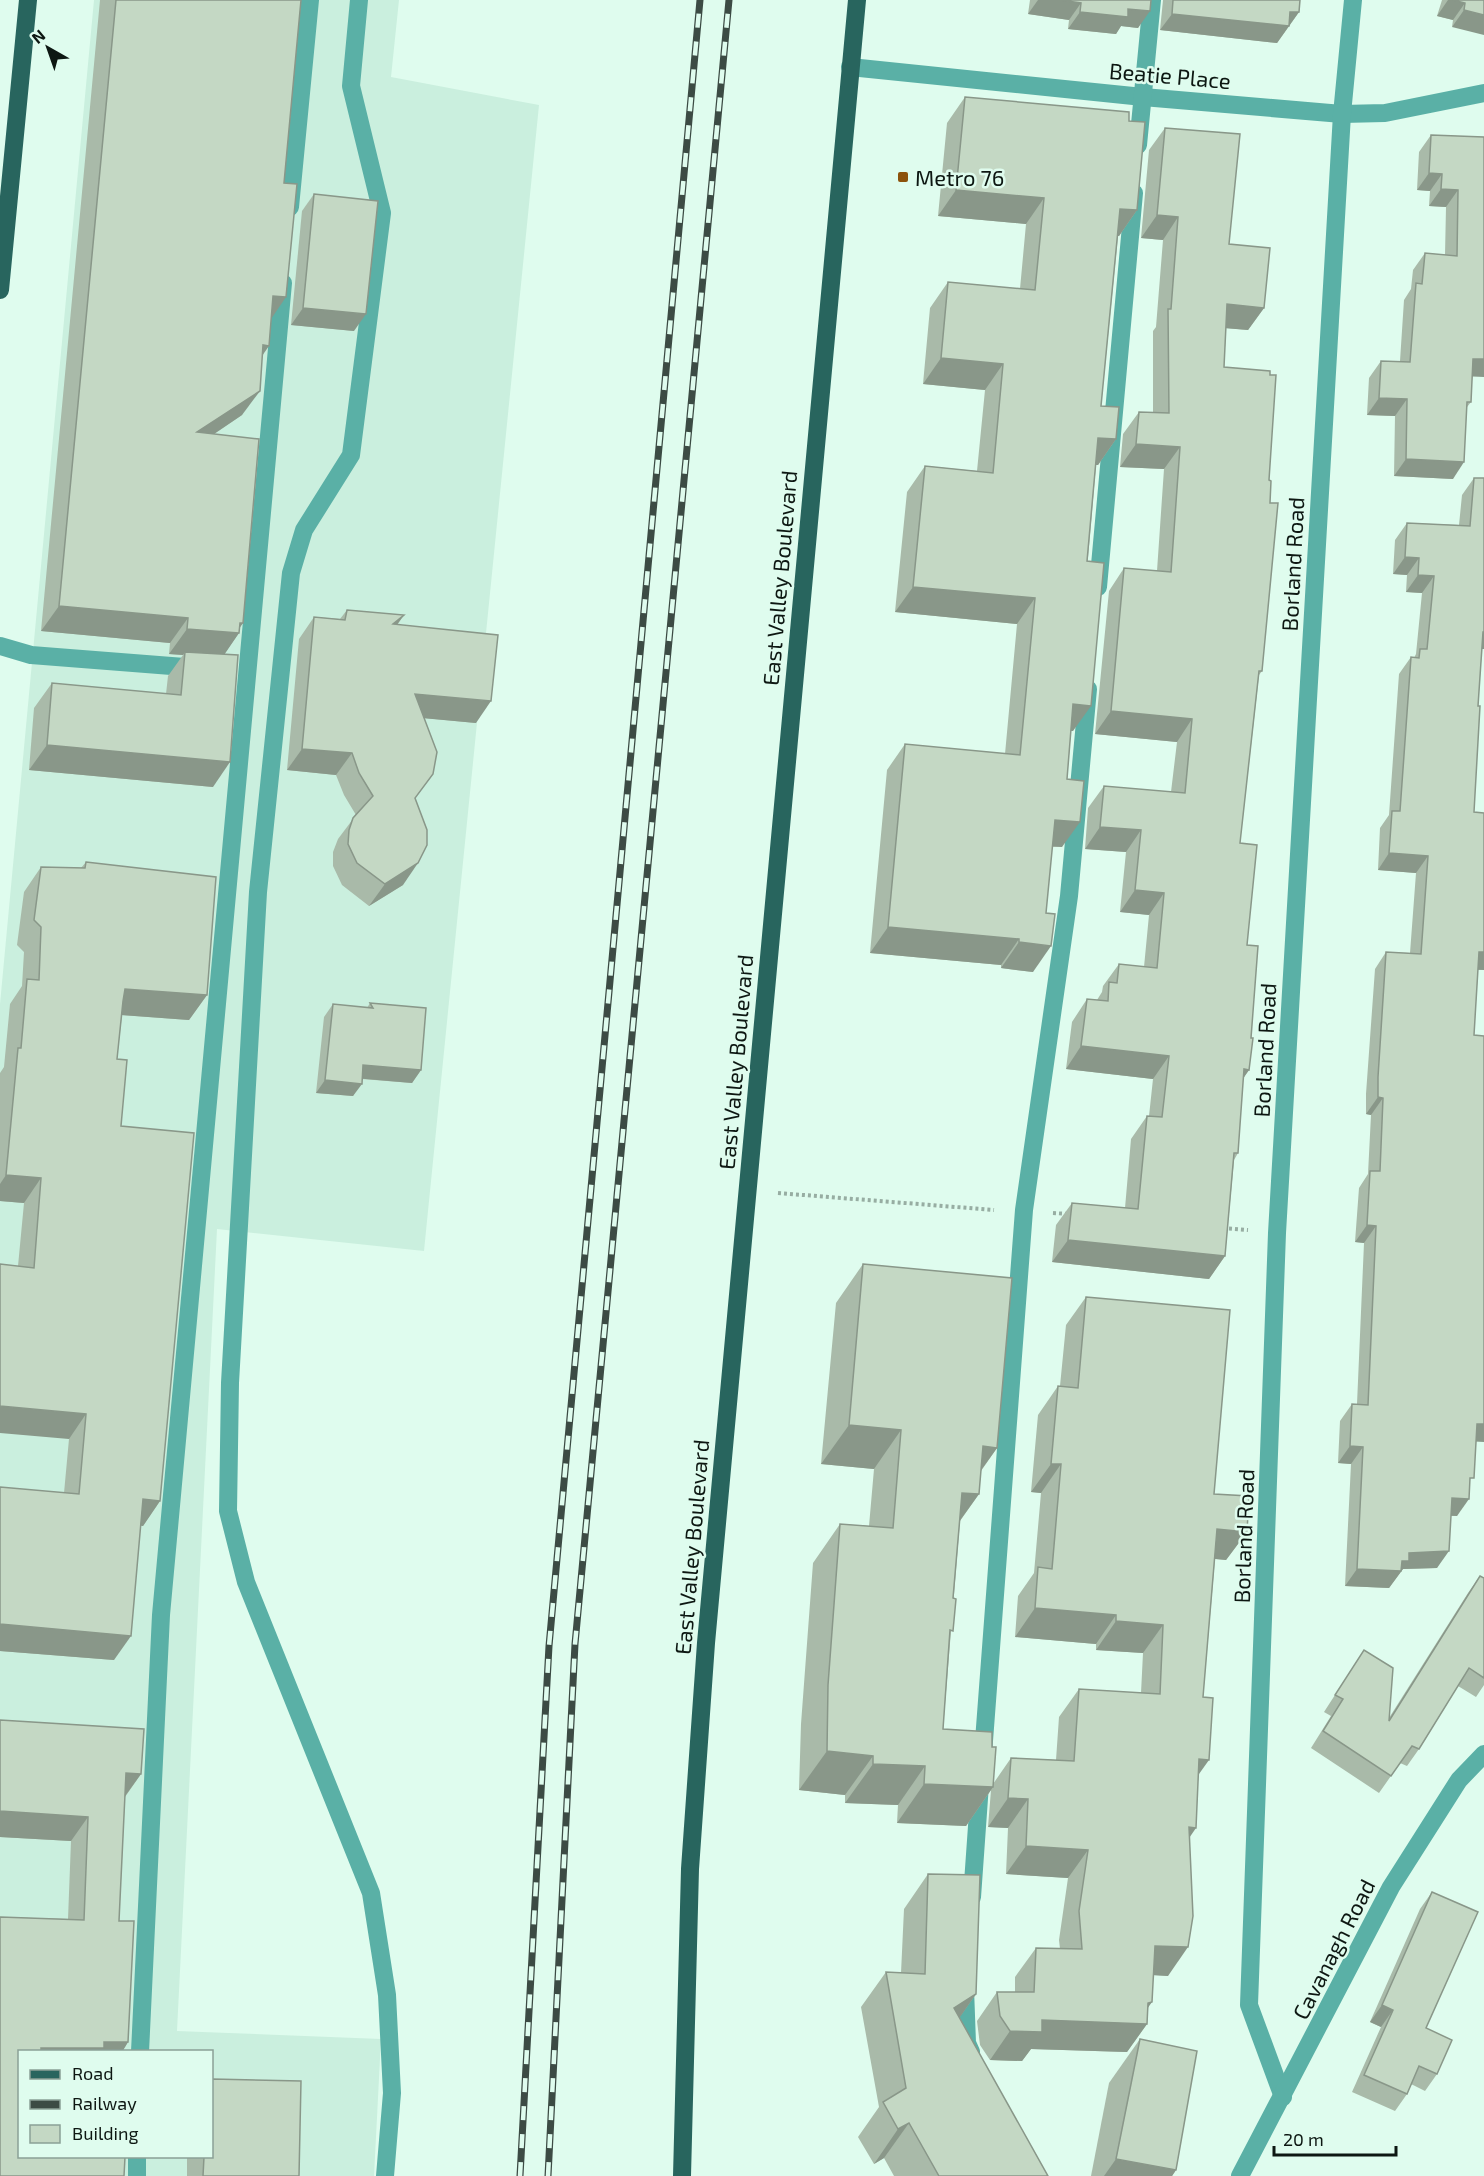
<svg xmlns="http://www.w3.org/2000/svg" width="1484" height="2176" font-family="'Exo 2',sans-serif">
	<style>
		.built { fill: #caefde; fill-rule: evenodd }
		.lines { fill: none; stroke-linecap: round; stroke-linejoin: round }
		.path { stroke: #97ada2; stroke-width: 4; stroke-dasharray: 3 3; stroke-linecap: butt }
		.minor { stroke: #5ab0a6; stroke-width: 18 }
		.major { stroke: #28655e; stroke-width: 18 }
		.rail-casing { stroke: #3c4b44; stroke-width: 7 }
		.rail { stroke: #dffcee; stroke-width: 4.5; stroke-dasharray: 14; stroke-linecap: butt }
		.wall { fill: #a9baa9 }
		.shaded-wall { fill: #899789 }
		.building { fill: #c4d8c4; stroke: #899789; stroke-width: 1.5 }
		.poi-dot { fill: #8c520b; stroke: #dffcee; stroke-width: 2 }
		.labels { text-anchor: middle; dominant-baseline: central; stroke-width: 5; stroke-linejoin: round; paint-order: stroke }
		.street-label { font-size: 22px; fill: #0d1712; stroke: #dffcee }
		.poi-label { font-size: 22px; fill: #0d1712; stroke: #dffcee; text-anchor: start }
	</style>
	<rect width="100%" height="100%" fill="#dffcee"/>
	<path class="built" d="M94,0H399L391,77L539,105L424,1251L217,1229L177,2031L381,2039L374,2176H0V1004ZM20,2052H212V2156H20Z"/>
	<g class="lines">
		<g class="path">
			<path d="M778,1193L994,1210"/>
			<path d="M1053,1213L1069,1214"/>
			<path d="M1223,1228L1248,1230"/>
		</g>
		<g class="minor">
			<path d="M359,0L351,86L382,213L351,455L304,530L291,573L258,892L230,1383L228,1511L246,1582L371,1893L387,1995L392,2093L385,2176"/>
			<path d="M850,67L1143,97L1342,114L1385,113L1484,93"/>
			<path d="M1138,145L1152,0"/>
			<path d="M290,207L310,0"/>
			<path d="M1098,587L1134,193"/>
			<path d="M0,646L31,655L197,668"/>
			<path d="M983,1754L1024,1210L1069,896L1088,689"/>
			<path d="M972,1897L980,1784"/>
			<path d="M965,1988L967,2043L971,2052"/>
			<path d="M140,2052L161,1615L283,283"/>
			<path d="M1283,2097L1249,2005L1277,1233L1342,114L1353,0"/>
			<path d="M137,2176V2156"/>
			<path d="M1240,2176L1391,1887L1459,1780L1484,1754"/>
		</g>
		<g class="major">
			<path d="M0,290L28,0"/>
			<path d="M682,2176L690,1869L706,1643L857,0"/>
		</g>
		<defs>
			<g id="rail">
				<path d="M520,2176L549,1646L700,0"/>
				<path d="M548,2176L575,1644L729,0"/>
			</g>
		</defs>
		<use href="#rail" class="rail-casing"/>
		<use href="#rail" class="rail"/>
	</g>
	<g class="wall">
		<path d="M100,0H301L271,319L263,355L242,415L214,434L243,623L239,628V633L224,654L213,787L29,770L34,708L52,683L166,694L168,676L183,655L169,654L170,643L41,631Z"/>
		<path d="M1030,0H1151L1138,28L1121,26L1116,34L1068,29L1069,20L1028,14Z"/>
		<path d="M1163,0H1300L1299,12L1277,43L1160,30Z"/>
		<path d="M1442,0H1484L1452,27L1453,20L1437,16Z"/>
		<path d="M965,97L1129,121L1137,210L1119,236H1118L1101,406L1116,439L1098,465H1096L1073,731H1071L1067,779L1062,847H1052L1033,972L1001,968V965L870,953L887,770L905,744L1005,754L1017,624L895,612L907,492L925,466L977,471L985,390L923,384L930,308L948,282L1020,289L1026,224L938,216L947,123Z"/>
		<path d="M1165,128L1264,308L1248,330L1226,328L1224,367L1269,480L1262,671L1259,675L1240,843L1247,945L1251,1038L1249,1070L1243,1078L1238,1153L1234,1160L1225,1256L1209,1279L1052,1262L1056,1225L1072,1203L1125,1208L1131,1139L1147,1116H1149L1153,1079L1066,1069L1072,1022L1087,999L1097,1000L1102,992L1103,986L1119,964L1144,967L1149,915L1120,912L1126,852L1085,849L1088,808L1104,786L1171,792L1177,742L1095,734L1109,591L1124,568L1157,571L1164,469L1120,467L1123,434L1139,412H1153V331L1156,327L1163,240L1141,238L1149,150Z"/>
		<path d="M1431,135L1484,137L1471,402L1467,407L1453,479L1394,476L1395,416L1367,415L1369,378L1381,361H1400L1404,300L1411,289L1413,270L1425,253L1445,255L1446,207L1429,206L1430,191L1417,190L1419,152Z"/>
		<path d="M314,194L354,331L291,325L302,211Z"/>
		<path d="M1474,478L1484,649H1482L1478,706L1474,812L1484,813V970H1478L1474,1035L1476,1442L1469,1485L1457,1516H1451L1437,1568L1403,1569L1389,1588L1345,1586L1351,1464L1338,1463L1340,1421L1352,1404H1357L1364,1243L1355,1242L1359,1188L1368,1174L1371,1115L1366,1114V1094L1375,969L1386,952L1410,953L1416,873L1378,870L1380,828L1389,815L1399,674L1411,657L1414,658L1416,654L1422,593L1406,592L1407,575L1393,574L1395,540L1407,523L1459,525L1462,495Z"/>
		<path d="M347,610L404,615L397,625L476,723L424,718L415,799L403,885L369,906L342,885L333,866V852L338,839L356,815L344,795L336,775L287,770L299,639L314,617L340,619Z"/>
		<path d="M86,862L207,995L189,1020L122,1015L117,1059L121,1126L160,1501L143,1526L141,1525L114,1660L0,1651V1487L64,1493L69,1439L18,1266L24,1203L0,1201V1073L4,1067L10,1004L22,986L24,952L17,945L24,892L41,867L81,868Z"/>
		<path d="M370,1003L421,1070L412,1083L362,1079L353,1096L316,1093L324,1017L333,1004L367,1008Z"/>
		<path d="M863,1264L997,1448L981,1471L979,1494L960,1521L943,1729L993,1784L1011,1758L1056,1760L1059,1717L1079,1689L1141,1693L1143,1653L1096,1650V1644L1015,1637L1018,1596L1034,1573L1041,1493L1031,1492L1038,1415L1058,1386H1060L1066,1325L1086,1297L1214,1494L1247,1532L1226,1560L1215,1559L1203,1697L1199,1775L1168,1976L1153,1975L1148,2008L1147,2024L1127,2052L1031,2049L1022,2061L990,2060L980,2045L977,2021L997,1992H1015V1977L1036,1948L1060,1949L1059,1940L1068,1878L1006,1874L1008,1828L988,1827L991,1790L966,1826L897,1823L898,1805L845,1803V1795L799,1790L801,1724L813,1563L840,1524L869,1526L874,1469L821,1464L836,1303Z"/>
		<path d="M1480,1576L1484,1578V1685L1476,1697L1458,1686L1419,1749L1407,1766L1400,1763L1379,1793L1311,1748L1331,1716L1324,1712L1364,1650L1389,1718L1468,1593Z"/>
		<path d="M0,1720L144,1729L141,1774L125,1797L119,1921H134L128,2042L122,2052H20V2157H125L124,2176H0V1917L68,1919L71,1841L0,1837Z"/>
		<path d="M928,1874L976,1994L959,2018L1048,2176H894L884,2158L874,2164L858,2137L879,2107L861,2007L886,1972L901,1973L904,1909Z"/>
		<path d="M1432,1892L1426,2028L1437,2074L1425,2091L1411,2084L1407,2094L1395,2111L1352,2092L1381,2027L1370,2022L1420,1909Z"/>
		<path d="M1140,2039L1176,2170L1172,2176H1091L1109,2083Z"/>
		<path d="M187,2157H212L299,2176H187Z"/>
	</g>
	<g class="shaded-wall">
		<path d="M1038,0H1060L1081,3L1069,20L1028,14Z"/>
		<path d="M1448,0H1453L1465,3L1453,20L1437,16Z"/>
		<path d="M1128,9L1150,11L1138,28L1121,26L1116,34L1068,29L1080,12Z"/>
		<path d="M1464,10L1484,15V35L1452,27Z"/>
		<path d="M1290,12H1299L1277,43L1160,30L1172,14Z"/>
		<path d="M1429,173L1442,174L1430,191L1417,190Z"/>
		<path d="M1441,189L1458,190L1446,207L1429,206Z"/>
		<path d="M956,190L1044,198L1026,224L938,216Z"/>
		<path d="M1120,209L1137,210L1119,236L1102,235Z"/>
		<path d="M1157,215L1178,217L1163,240L1141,238Z"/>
		<path d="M273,296L286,297L269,322Z"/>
		<path d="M1227,304L1264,308L1248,330L1211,327Z"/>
		<path d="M303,308L366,314L354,331L291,325Z"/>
		<path d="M263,345L269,346L252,370Z"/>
		<path d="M941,358L1003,364L985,390L923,384Z"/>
		<path d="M1473,359H1484V377L1461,376Z"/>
		<path d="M260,391L242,415L180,457L197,432Z"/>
		<path d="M1379,398L1407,399L1395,416L1367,415Z"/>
		<path d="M1098,438L1116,439L1098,465L1080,464Z"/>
		<path d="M1136,444L1180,447L1164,469L1120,467Z"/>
		<path d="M1406,459L1464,462L1453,479L1394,476Z"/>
		<path d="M1405,557L1419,558L1407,575L1393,574Z"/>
		<path d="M1418,575L1434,576L1422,593L1406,592Z"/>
		<path d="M913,587L1035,598L1017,624L895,612Z"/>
		<path d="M59,606L188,618L170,643L41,631Z"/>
		<path d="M404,615L388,637L393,624Z"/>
		<path d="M240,623H243L236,633H239L222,658L185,652L183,655L169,654L187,629Z"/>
		<path d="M1483,632H1484V649H1471Z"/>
		<path d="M415,694L491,701L476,723L400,716Z"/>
		<path d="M1073,704L1091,706L1073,731L1055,730Z"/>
		<path d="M1111,711L1192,719L1177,742L1095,734Z"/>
		<path d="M47,745L230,762L213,787L29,770Z"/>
		<path d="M302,749L352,753L336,775L287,770Z"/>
		<path d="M1055,820L1080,822L1062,847L1037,845Z"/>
		<path d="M1100,827L1141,830L1126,852L1085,849Z"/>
		<path d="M1389,853L1428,856L1416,873L1378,870Z"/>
		<path d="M418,863L403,885L369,906L385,884Z"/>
		<path d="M1135,890L1164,893L1149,915L1120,912Z"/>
		<path d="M888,927L1019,939L1001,965L870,953Z"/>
		<path d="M1019,942L1051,946L1033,972L1001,968Z"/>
		<path d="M1479,952H1484V970L1467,969Z"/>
		<path d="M125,989L207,995L189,1020L107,1014Z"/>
		<path d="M1081,1046L1169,1056L1153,1079L1066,1069Z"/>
		<path d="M363,1065L421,1070L412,1083L354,1078Z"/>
		<path d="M1244,1069L1249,1070L1234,1092Z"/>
		<path d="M325,1080L362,1084L353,1096L316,1093Z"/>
		<path d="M1378,1097L1383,1098L1371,1115L1366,1114Z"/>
		<path d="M6,1175L41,1178L24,1203L0,1201V1184Z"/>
		<path d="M1367,1225L1376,1226L1364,1243L1355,1242Z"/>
		<path d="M1068,1240L1225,1256L1209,1279L1052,1262Z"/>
		<path d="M0,1406L86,1414L69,1439L0,1433Z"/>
		<path d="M1477,1424H1484V1442L1465,1441Z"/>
		<path d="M849,1425L901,1430L874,1469L821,1464Z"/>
		<path d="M983,1446L997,1448L969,1487Z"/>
		<path d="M1350,1446L1363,1447L1351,1464L1338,1463Z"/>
		<path d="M1051,1464H1061L1041,1493L1031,1492Z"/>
		<path d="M962,1493L979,1494L951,1533Z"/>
		<path d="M1452,1498L1469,1499L1457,1516L1440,1515Z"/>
		<path d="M143,1499L160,1501L143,1526L126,1524Z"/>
		<path d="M1217,1529L1247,1532L1226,1560L1197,1557Z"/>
		<path d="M1449,1551L1437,1568L1403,1569L1389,1588L1345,1586L1357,1569L1402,1561L1409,1553Z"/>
		<path d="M1035,1608L1116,1615L1096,1644L1015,1637Z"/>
		<path d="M1116,1621L1163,1625L1143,1653L1096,1650Z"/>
		<path d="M0,1624L131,1636L114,1660L0,1651Z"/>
		<path d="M827,1751L873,1756L845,1795L799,1790Z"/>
		<path d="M1199,1759L1209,1760L1189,1788Z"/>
		<path d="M873,1764L925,1766L898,1805L845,1803Z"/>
		<path d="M126,1773L141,1774L123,1799Z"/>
		<path d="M924,1784L993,1787L966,1826L897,1823Z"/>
		<path d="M1008,1798L1028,1799L1008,1828L988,1827Z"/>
		<path d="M0,1811L88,1817L71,1841L0,1837Z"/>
		<path d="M1189,1827L1196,1828L1176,1857Z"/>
		<path d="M1026,1846L1088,1850L1068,1878L1006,1874Z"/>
		<path d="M1155,1946L1188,1947L1168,1976L1135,1974Z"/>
		<path d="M976,1994L951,2030L954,2008Z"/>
		<path d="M1152,2002L1137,2023L1147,2024L1127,2052L1031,2049L1022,2061L990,2060L1010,2031L1042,2020Z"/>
		<path d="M1382,2005L1393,2010L1381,2027L1370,2022Z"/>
		<path d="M104,2042H128L122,2052H38L41,2048Z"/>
		<path d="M909,2123L884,2158L874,2164L898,2129Z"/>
		<path d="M1116,2159L1176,2170L1172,2176H1104Z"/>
	</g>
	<g class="building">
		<path d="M116,0H301L284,183L297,184L286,297L273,296L269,346L263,345L260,391L197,432L259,439L243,623H240L239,633L187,629L188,618L59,606Z"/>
		<path d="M1060,0H1151L1150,11L1128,9V17L1080,12L1081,3Z"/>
		<path d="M1173,0H1300L1299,12H1290L1289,26L1172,14Z"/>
		<path d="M1453,0H1484V15L1464,10L1465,3Z"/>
		<path d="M965,97L1129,112V121L1145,122L1137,210L1120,209L1101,406L1119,407L1116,439L1098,438L1087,561L1104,563L1091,706L1073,704L1067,779L1084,781L1080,822L1055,820L1046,913L1055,914L1051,946L1019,942V939L888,927L905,744L1020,755L1035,598L913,587L925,466L993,473L1003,364L941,358L948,282L1035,290L1044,198L956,190Z"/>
		<path d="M1165,128L1240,134L1229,244L1270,248L1264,308L1227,304L1224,367L1270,371V375H1276L1269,480L1271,481L1270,503H1278L1262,671H1259L1240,843L1257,845L1247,945L1258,946L1251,1038H1253L1249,1070L1244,1069L1238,1153H1234L1225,1256L1068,1240L1072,1203L1138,1209L1147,1116L1162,1117L1169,1056L1081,1046L1087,999L1108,1001L1109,982L1117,983L1119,964L1157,968L1164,893L1135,890L1141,830L1100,827L1104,786L1185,793L1192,719L1111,711L1124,568L1171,572L1180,447L1136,444L1139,412L1169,413L1168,309H1171L1178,217L1157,215Z"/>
		<path d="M1431,135L1484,137V359H1473L1471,402H1467L1464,462L1406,459L1407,399L1379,398L1381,361L1410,362L1416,283L1422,284L1425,253L1457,256L1458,190L1441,189L1442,174L1429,173Z"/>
		<path d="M314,194L378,201L366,314L303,308Z"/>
		<path d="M1474,478H1484V632H1483L1478,706H1480L1474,812L1484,813V952H1479L1474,1035L1484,1036V1424H1477L1474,1478H1470L1469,1499L1452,1498L1449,1551L1409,1553V1561H1402L1401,1571L1357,1569L1363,1447L1350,1446L1352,1404L1368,1405L1376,1226L1367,1225L1370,1171H1380L1383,1098L1378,1097V1077L1386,952L1421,954L1428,856L1389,853L1392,811H1400L1411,657L1419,658L1420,649H1427L1434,576L1418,575L1419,558L1405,557L1407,523L1470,526Z"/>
		<path d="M347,610L404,615L393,624L498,635L491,701L415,694L437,752L433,774L415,798L427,830V845L418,863L385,884L357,863L348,844L349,830L353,818L373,796L359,773L352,753L302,749L314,617L345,620Z"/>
		<path d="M185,652L238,655L230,762L47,745L52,683L181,695Z"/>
		<path d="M86,862L216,877L207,995L125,989L123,1001L117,1059L127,1060L121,1126L194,1133L160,1501L143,1499L131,1636L0,1624V1487L79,1494L86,1414L0,1406V1264L34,1268L41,1178L6,1175L18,1048H21L27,979L39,980L41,927L34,920L41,867L85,868Z"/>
		<path d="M370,1003L426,1008L421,1070L363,1065L362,1084L325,1080L333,1004L373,1008Z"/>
		<path d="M863,1264L1012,1278L997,1448L983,1446L979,1494L962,1493L953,1598L956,1599L953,1631L950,1630L943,1729L992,1732V1747H996L993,1787L924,1784L925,1766L873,1764V1756L827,1751L828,1685L840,1524L893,1528L901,1430L849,1425Z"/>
		<path d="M1086,1297L1230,1310L1214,1494L1249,1496L1247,1532L1217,1529L1203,1697L1213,1698L1209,1760L1199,1759L1196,1828L1189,1827L1193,1916L1188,1947L1155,1946L1152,2002L1148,2003L1147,2024L1042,2020V2032L1010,2031L1000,2016L997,1992H1034L1036,1948L1082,1949L1079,1911L1088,1850L1026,1846L1028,1799L1008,1798L1011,1758L1074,1761L1079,1689L1160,1694L1163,1625L1116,1621V1615L1035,1608L1038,1567L1052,1569L1061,1464H1051L1058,1386L1078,1388Z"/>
		<path d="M1480,1576L1484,1578V1678L1469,1668L1419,1749L1412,1746L1391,1776L1323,1731L1343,1699L1335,1695L1364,1650L1393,1668L1389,1721Z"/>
		<path d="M0,1720L144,1729L141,1774L126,1773L119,1921H134L128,2042H104V2048H41V2052H20V2157H125L124,2176H0V1917L84,1920L88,1817L0,1811Z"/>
		<path d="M928,1874L980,1875L976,1994L954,2008L1048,2176H939L909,2123L898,2129L883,2102L906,2088L886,1972L925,1974Z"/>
		<path d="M1432,1892L1478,1912L1426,2028L1452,2040L1437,2074L1419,2066L1407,2094L1364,2075L1393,2010L1382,2005Z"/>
		<path d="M1140,2039L1197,2051L1176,2170L1116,2159Z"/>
		<path d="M212,2079L301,2081L299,2176H203L204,2157H212Z"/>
	</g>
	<rect class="poi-dot" x="897" y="171" width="12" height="12" rx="3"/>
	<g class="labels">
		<g class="street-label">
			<text transform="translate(1170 75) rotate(5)">Beatie Place</text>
			<text transform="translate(1292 564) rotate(-87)">Borland Road</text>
			<text transform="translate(779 578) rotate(-85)">East Valley Boulevard</text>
			<text transform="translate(1264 1050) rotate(-87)">Borland Road</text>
			<text transform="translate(735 1062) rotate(-85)">East Valley Boulevard</text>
			<text transform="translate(1243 1536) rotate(-88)">Borland Road</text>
			<text transform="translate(691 1547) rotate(-85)">East Valley Boulevard</text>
			<text transform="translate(1333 1949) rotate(-63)">Cavanagh Road</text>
		</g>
		<g class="poi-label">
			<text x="915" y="177">Metro 76</text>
		</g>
	</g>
	<rect x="18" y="2050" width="195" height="108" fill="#dffcee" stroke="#8ba096" stroke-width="1.5"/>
	<rect x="30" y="2070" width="30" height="9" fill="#28655e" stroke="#8ba096" stroke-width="1.5"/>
	<text x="72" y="2080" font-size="18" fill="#0d1712">Road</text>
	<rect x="30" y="2100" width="30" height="9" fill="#3c4b44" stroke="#8ba096" stroke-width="1.5"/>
	<text x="72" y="2110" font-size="18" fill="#0d1712">Railway</text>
	<rect x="30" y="2125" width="30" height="18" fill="#c4d8c4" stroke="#8ba096" stroke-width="1.5"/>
	<text x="72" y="2140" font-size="18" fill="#0d1712">Building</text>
	<g transform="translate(48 48) rotate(320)" stroke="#dffcee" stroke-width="4.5" paint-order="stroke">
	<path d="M0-4.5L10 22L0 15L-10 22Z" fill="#0d1712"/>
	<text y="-9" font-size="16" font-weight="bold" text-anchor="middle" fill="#0d1712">N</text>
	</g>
	<path d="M1274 2146v9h122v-9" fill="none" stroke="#0d1712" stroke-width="3"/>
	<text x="1283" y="2146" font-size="18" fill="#0d1712" stroke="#dffcee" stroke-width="4.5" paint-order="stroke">20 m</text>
</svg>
